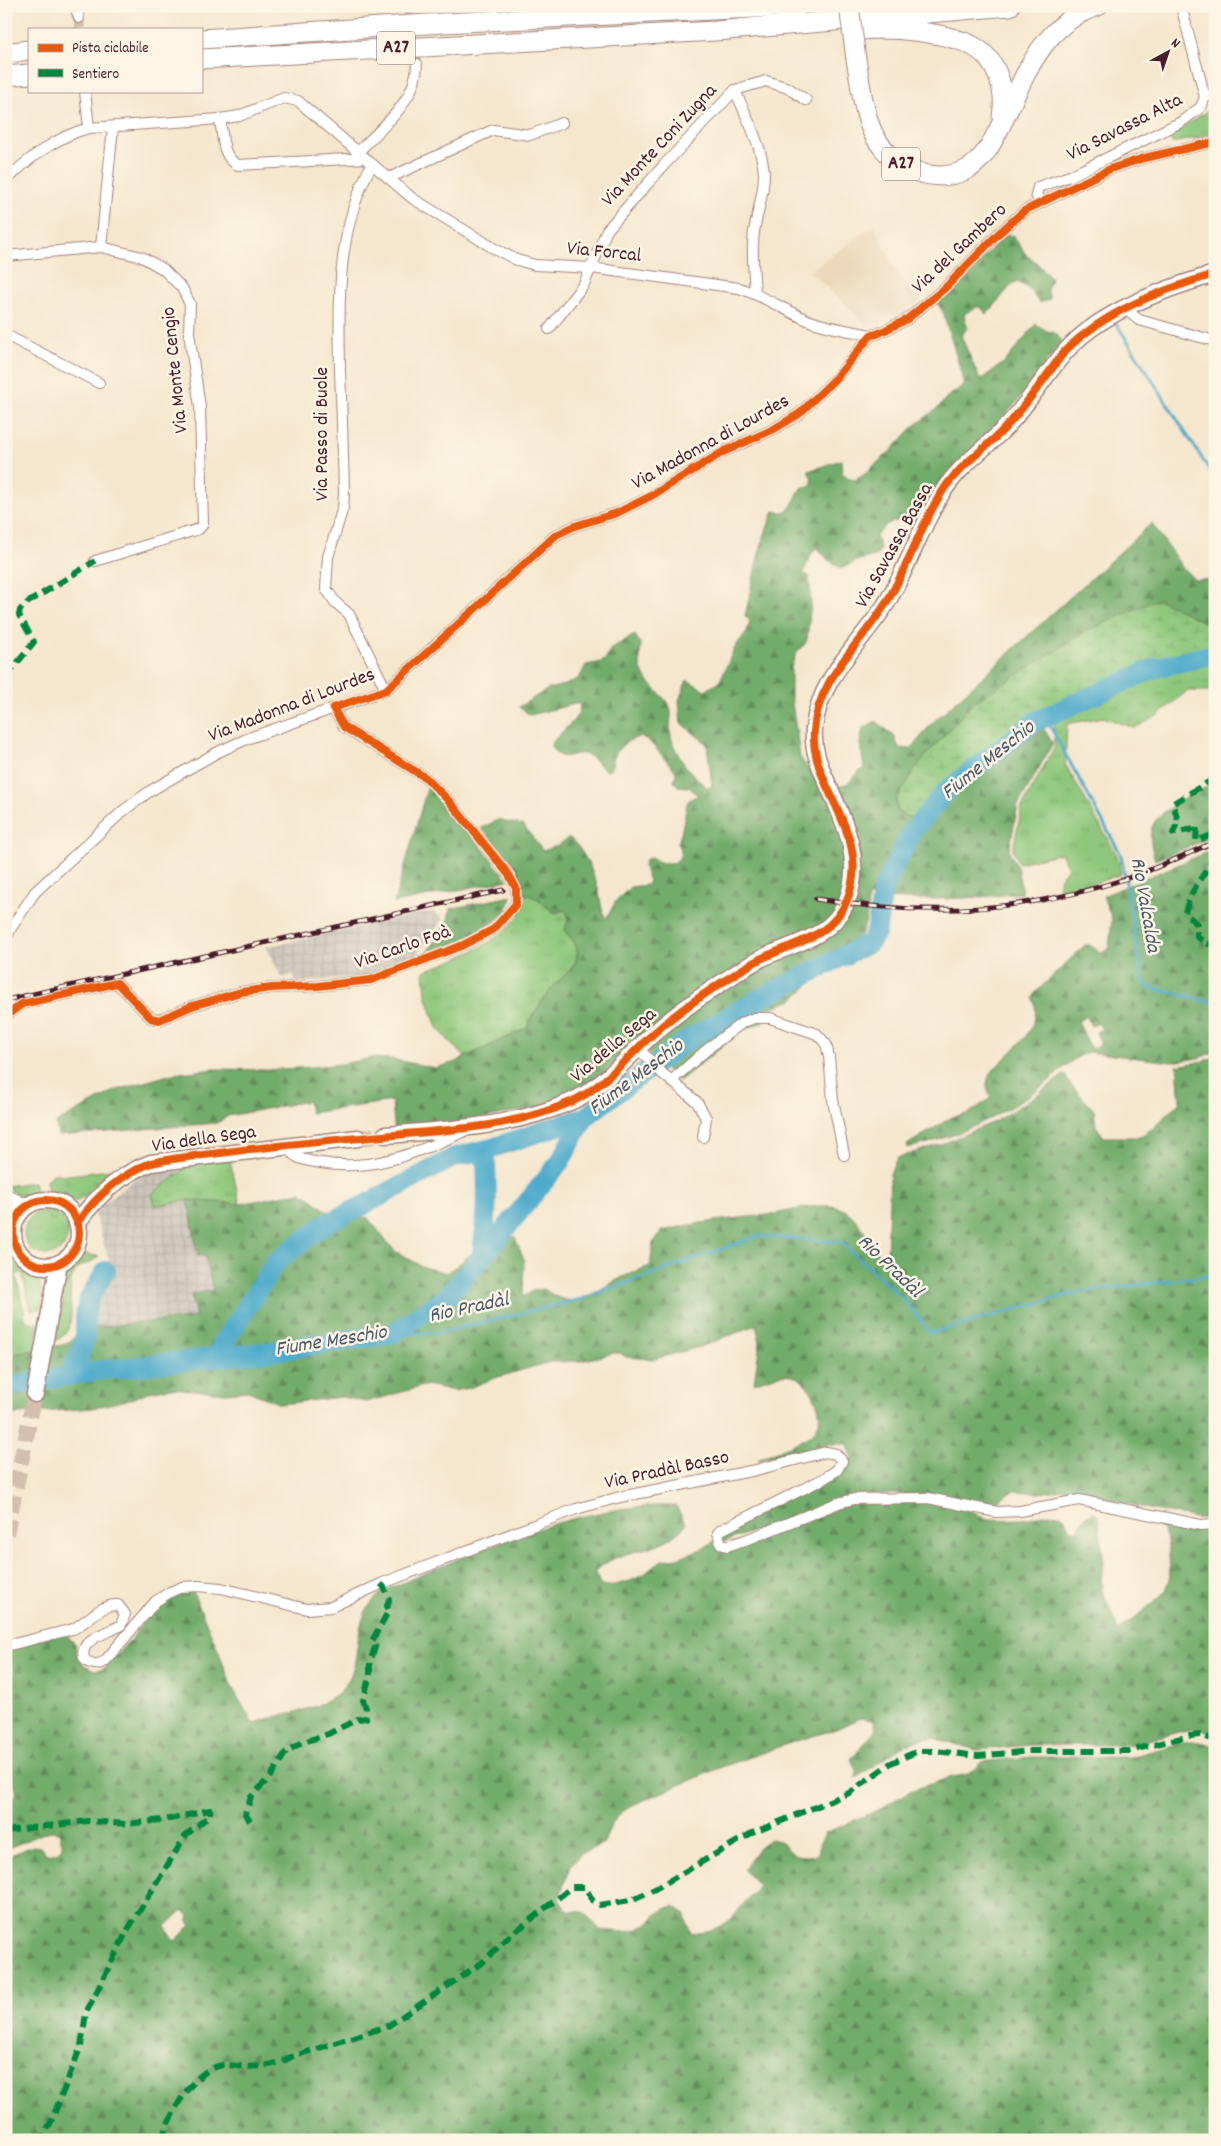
<svg xmlns="http://www.w3.org/2000/svg" width="1221" height="2146" font-family="Dekko,sans-serif">
	<style>
		.built { fill: #ebd8ba }
		.industrial { fill: url(#industrial-grid) }
		.grass { fill: url(#grass-tufts); stroke: #6c7353 }
		.forest { fill: url(#forest-firs); stroke: #5e664b; fill-rule: evenodd }
		.wetland { fill: url(#wetland-marsh); stroke: #6c7353 }
		.lines { fill: none; stroke-linecap: round; stroke-linejoin: round }
		.stream { stroke: #4daacb; stroke-width: 3 }
		.river { stroke: #4daacb; stroke-width: 20 }
		.minor-tunnel { stroke: #d3bfad; stroke-width: 10; stroke-dasharray: 10 5; stroke-linecap: butt }
		.primary-tunnel { stroke: #d3bfad; stroke-width: 16; stroke-dasharray: 16 8; stroke-linecap: butt }
		.minor-casing { stroke: #a0837c; stroke-width: 12 }
		.secondary-casing { stroke: #a0837c; stroke-width: 16 }
		.primary-casing { stroke: #a0837c; stroke-width: 19 }
		.motorway-casing { stroke: #a0837c; stroke-width: 21 }
		.minor { stroke: #fff; stroke-width: 10 }
		.secondary { stroke: #fff; stroke-width: 14 }
		.primary { stroke: #fff; stroke-width: 16 }
		.motorway { stroke: #fff; stroke-width: 19 }
		.rail-casing { stroke: #4a1f2b; stroke-width: 5 }
		.rail { stroke: #fcf5e5; stroke-width: 3; stroke-dasharray: 9; stroke-linecap: butt }
		.motorway-bridge-casing { stroke: #a0837c; stroke-width: 21; stroke-linecap: butt }
		.motorway-bridge { stroke: #fff; stroke-width: 19 }
		.quiet { stroke: #00873e; stroke-width: 6; stroke-dasharray: 12 6; stroke-linecap: butt }
		.cycleway-casing { stroke: #fcf5e5; stroke-width: 11 }
		.cycleway { stroke: #e8590c; stroke-width: 8 }
		.labels { text-anchor: middle; dominant-baseline: central; stroke-width: 5; stroke-linejoin: round; paint-order: stroke }
		.shield { fill: #fcf5e5; stroke: #7f5f63; stroke-width: 1 }
		.shield-label { font-size: 19px; font-weight: bold; fill: #4a1f2b }
		.street-label { font-size: 20px; fill: #4a1f2b; stroke: #fcf5e5 }
		.water-label { font-size: 21px; font-style: italic; fill: #4b576b; stroke: #fcf5e5 }
	</style>
	<defs>
		<pattern id="industrial-grid" width="8" height="8" patternUnits="userSpaceOnUse" patternTransform="scale(1.25)"><rect width="8" height="8" fill="#cbc3b8"/><path d="M0 4h8M4 0v8" fill="none" stroke="#b0a79e"/></pattern>
		<pattern id="grass-tufts" width="24" height="20" patternUnits="userSpaceOnUse" patternTransform="scale(1.25)"><rect width="24" height="20" fill="#8ec77b"/><path d="M3 7l-1-3M5 7V3M7 7l1-3M15 17l-1-3M17 17v-4M19 17l1-3" fill="none" stroke="#7caa6a"/></pattern>
		<pattern id="forest-firs" width="22" height="20" patternUnits="userSpaceOnUse" patternTransform="scale(1.25)"><rect width="22" height="20" fill="#72ac6b"/><path d="M5 1l3.5 6h-7zM16 11l3.5 6h-7z" fill="#608b58"/></pattern>
		<pattern id="wetland-marsh" width="20" height="14" patternUnits="userSpaceOnUse" patternTransform="scale(1.25)"><rect width="20" height="14" fill="#8ec77b"/><path d="M1 5h8M5 5V1M11 12h8M15 12V8" fill="none" stroke="#7caa6a"/></pattern>
	</defs>
	<rect width="100%" height="100%" fill="#fcf5e5"/>
	<filter id="ink" filterUnits="userSpaceOnUse"><feTurbulence type="fractalNoise" baseFrequency=".02" numOctaves="2"/><feDisplacementMap in="SourceGraphic" scale="10" xChannelSelector="R" yChannelSelector="G"/><feConvolveMatrix kernelMatrix="1 2 1 2 8 2 1 2 1" color-interpolation-filters="sRGB"/></filter>
	<filter id="wash" filterUnits="userSpaceOnUse"><feTurbulence type="fractalNoise" baseFrequency=".0096" numOctaves="4" result="noise"/><feDisplacementMap in="SourceGraphic" scale="20" xChannelSelector="R" yChannelSelector="G"/><feGaussianBlur stdDeviation="1.12" result="paint"/><feColorMatrix in="noise" values="0 0 0 0 0 0 0 0 0 0 0 0 0 0 0 0 0 1.4 0 .05"/><feComposite in="paint" operator="in"/></filter>
	<g filter="url(#wash)">
		<rect width="100%" height="100%" fill="#f5e7ce"/>
		<path class="built" d="M874,226L895,269L919,302L872,330L815,276L808,272Z"/>
		<g class="industrial">
			<path d="M432,911L443,919L411,962L372,975L296,983L294,974L282,978L266,947Z"/>
			<path d="M182,1162L183,1171L153,1194L155,1206L188,1200L198,1256L205,1255L213,1290L196,1317L93,1327L92,1309L97,1290L111,1267L94,1211L135,1179L147,1172Z"/>
		</g>
		<g class="grass">
			<path d="M1215,106V134L1172,143L1169,136Z"/>
			<path d="M1215,659V691H1187L1157,716L1134,728L1103,717L1067,724L1065,764L1118,857L1121,874L1090,885L1058,892L1060,879L1068,868L1061,853L1019,863L1013,850L1022,807L1055,746L1053,720L1156,673Z"/>
			<path d="M524,894L534,896L556,913L564,910L567,913C571,922 579,949 577,958C571,981 536,999 527,1028L465,1057L437,1028L426,995L424,971C453,961 510,939 522,909C523,905 523,898 524,894Z"/>
			<path d="M230,1160L240,1204L188,1200L155,1206L152,1194L183,1171L182,1162Z"/>
			<path d="M131,1164L82,1198L74,1201L51,1195L48,1191L46,1181L51,1175L59,1173L61,1176L119,1169V1165Z"/>
			<path d="M34,1182L37,1195L29,1198L15,1194L6,1186Z"/>
			<circle cx="46" cy="1233" r="22"/>
			<path d="M6,1219L13,1251L36,1276L40,1285L42,1294V1309L31,1311L22,1273L16,1274L26,1321L39,1324L34,1350L14,1354L11,1338L6,1325Z"/>
			<path d="M80,1254L99,1256C92,1264 77,1263 72,1277C65,1299 82,1329 55,1341C57,1332 59,1323 61,1314C64,1292 58,1268 80,1254Z"/>
		</g>
		<g class="forest">
			<path d="M1005,234L1013,236L1027,256L1035,261L1049,276L1051,279L1047,290L1050,299L1039,303L1029,288L1017,282L1013,283L989,312L987,314L979,306L964,314L967,328L961,336L980,380L1005,362L1036,324L1047,331L1055,333L1062,341L1017,402L934,490L915,527L901,520L887,524L876,536L880,549L877,555L857,561L841,569L827,559L819,549L816,548L812,553L803,573L809,576L811,602L807,639L805,644L796,653L791,668V696L800,757L807,768L816,779L825,789L831,790L848,783L864,767L860,744L863,728L876,721L894,736L899,748L911,749L932,723L1152,523L1182,567L1195,580L1215,579V628L1158,599L973,703L916,767L896,801L898,812L929,826L953,794L1007,756L1043,728L1053,743L1018,805L1009,851L1017,867L1022,893C970,899 920,901 868,897C867,946 852,945 812,962L819,976L792,1000L759,1012L763,1023L744,1029L679,1081L637,1044L572,1101L395,1135L392,1101L310,1113L308,1101L228,1116L217,1123L58,1136L56,1123L114,1091L172,1074L214,1069L268,1070L312,1067L342,1064L371,1058L391,1059L435,1068L453,1063L527,1028C533,1013 542,1001 552,988C561,976 583,965 576,947C574,941 569,936 565,931C566,922 572,917 564,910L553,912L539,899L524,894C521,864 500,848 481,828L500,819L506,822L523,825L543,851L559,845L569,837C584,850 594,873 599,892C601,902 601,910 606,919L616,901L630,887L647,885L649,881L644,867L645,860L649,858C655,859 662,864 668,864C680,864 684,851 678,843L681,834L687,804L689,800L698,795L689,787L678,786L674,782L676,773L675,770L649,741L641,736C621,743 616,748 611,769L607,771C600,766 594,758 587,755C573,749 562,767 551,746C555,734 585,718 579,703L530,715L519,707L548,689L568,684L579,678L586,665L601,662L606,659L611,648L635,635L641,645C638,671 641,674 659,693C662,697 667,700 669,705C673,712 670,720 670,728C671,752 690,774 708,788L712,786L707,744L681,723L679,700L687,680L705,690L719,683L735,647L747,631L750,621L745,616C753,581 758,546 773,514L774,511C792,517 794,498 801,488L812,485V478L808,471L841,460L842,473L851,479L855,480L862,476L892,450L912,428L940,406L946,398L965,385L943,312L936,301L968,275Z"/>
			<path d="M1215,783V836L1155,860C1152,850 1148,835 1153,825C1161,808 1199,791 1215,783Z"/>
			<path d="M428,785L446,803L508,880L394,903Z"/>
			<path d="M1215,849V1052L1198,1058L1172,1062L1088,1052C1071,1058 1055,1077 1040,1088C1000,1116 956,1138 908,1148L907,1145L952,1117L968,1114L991,1098C990,1095 987,1090 987,1087C984,1061 1049,1040 1033,998L1036,992L1085,945H1089L1102,953L1109,948L1112,919L1103,896ZM1087,1016L1091,1026L1098,1023L1102,1029L1096,1032L1101,1044L1091,1049L1078,1021Z"/>
			<path d="M511,896C511,924 448,946 425,955L448,921L450,909Z"/>
			<path d="M1215,1057V1515L1201,1519L1149,1509L1081,1492L1062,1489L1040,1493L1016,1491L1007,1494L991,1506L928,1494H862L723,1542L722,1535L842,1463L852,1460L848,1444H829L758,1460C773,1450 809,1443 817,1427C826,1412 809,1381 794,1376C781,1371 766,1379 754,1383L760,1342L756,1325L700,1347L654,1359L626,1357L620,1353H614L581,1361L550,1362L495,1378L472,1387L454,1391L427,1385L366,1402L342,1397L280,1404L248,1391L225,1393L172,1388L148,1392L131,1399L93,1408L6,1415V1365L14,1354L62,1345L72,1340L80,1329L196,1317L191,1295L213,1290L205,1256H198L188,1200L240,1204L301,1192L342,1221L367,1217L395,1251L423,1267L447,1273L475,1251L476,1241L515,1237L524,1260L523,1297L535,1290L544,1289C574,1313 590,1294 617,1280C628,1274 639,1270 650,1266L653,1243L662,1231C697,1222 731,1219 767,1215C789,1213 825,1198 846,1211C861,1221 869,1242 880,1257L887,1255L890,1174L897,1158L947,1142L996,1121L1037,1095L1065,1074L1070,1084L1094,1110L1096,1126L1104,1137H1139L1152,1129L1180,1102L1177,1066L1199,1062Z"/>
			<path d="M921,1502C938,1504 972,1506 984,1519C996,1519 1009,1520 1021,1519C1036,1518 1049,1510 1064,1517L1069,1528L1076,1531L1086,1516L1094,1512L1098,1515L1104,1564L1101,1579L1102,1591L1113,1615L1118,1631L1158,1599L1166,1590L1170,1580L1169,1551L1166,1536L1163,1530L1145,1518L1172,1525L1201,1530L1205,1533L1215,1535V1734L1201,1729L1188,1730L1128,1745H1030L977,1750L933,1738L920,1739L900,1748L856,1778V1770L851,1759L876,1730L872,1720L860,1718L836,1729L793,1742L722,1767L635,1804L622,1812L611,1825L604,1843L581,1854L570,1866L559,1899L568,1911L584,1912L600,1930C611,1931 630,1934 640,1928C654,1921 656,1910 674,1906L684,1913L691,1934C707,1932 723,1928 734,1916C738,1912 740,1907 744,1903C750,1896 756,1894 758,1885L744,1870L759,1847L770,1839L780,1841C790,1855 801,1859 818,1854L820,1843L825,1833L878,1810L910,1791L951,1777L965,1775L976,1768L981,1762L1031,1757H1130L1189,1741C1199,1741 1206,1743 1215,1746V2140H6V1857L33,1846L40,1847L46,1854C54,1855 58,1853 63,1847L59,1832L49,1831L6,1849V1802L16,1796C17,1788 13,1779 6,1775V1649L64,1632L75,1644L77,1655L82,1664L94,1670L103,1669L133,1637L151,1610L190,1585L218,1650L231,1685L253,1724C279,1713 315,1712 336,1695C371,1666 343,1620 384,1591C472,1553 579,1502 676,1506L686,1524C661,1556 620,1545 595,1572L601,1586L615,1585L630,1581L643,1575L662,1560L677,1558L704,1548L714,1541L719,1547L730,1550L753,1543L839,1508L855,1504ZM183,1910L190,1917L187,1920L191,1925L175,1941L165,1927Z"/>
		</g>
		<path class="wetland" d="M1158,599L1215,628V646L1150,661L1025,720L938,790L915,819L898,812L896,801L916,767L973,703L1083,633Z"/>
		<g class="lines">
			<g class="stream">
				<path d="M1116,323L1215,479"/>
				<path d="M1045,717L1121,855L1143,981L1148,987L1215,1003"/>
				<path d="M392,1334L438,1333L581,1299L759,1236L841,1242L902,1298L931,1333L1074,1293L1215,1275"/>
				<path d="M6,1353L12,1372V1386"/>
			</g>
			<g class="river">
				<path d="M481,1257C488,1221 488,1187 485,1150"/>
				<path d="M214,1358L276,1262L325,1224L360,1207L455,1157L492,1148L585,1117"/>
				<path d="M68,1376L81,1352L85,1337V1315L89,1298L106,1271"/>
				<path d="M6,1387L95,1371L266,1352L392,1334L445,1298L480,1260L560,1162L585,1117L689,1039L761,998L869,943L876,933L883,889L912,832L946,791L1034,722L1155,668L1215,654"/>
			</g>
		</g>
	</g>
	<g filter="url(#ink)">
		<g class="lines">
			<g class="minor-tunnel">
				<path d="M408,8L417,64"/>
				<path d="M79,18L80,29"/>
			</g>
			<g class="primary-tunnel">
				<path d="M358,1138L385,1135"/>
				<path d="M6,1534L35,1394"/>
			</g>
			<defs>
				<g id="minor">
					<path d="M6,6H7"/>
					<path d="M75,6L79,18"/>
					<path d="M408,8V6"/>
					<path d="M735,90C745,114 763,148 764,174C764,195 757,212 754,232C751,252 754,273 755,294"/>
					<path d="M85,91L89,128"/>
					<path d="M1205,97L1215,94"/>
					<path d="M220,119C223,135 221,157 238,165L365,158"/>
					<path d="M358,152C382,127 417,101 417,64"/>
					<path d="M372,164C336,230 339,300 340,372C342,413 343,454 344,494L343,507L328,557L326,589L336,603L349,614L386,690"/>
					<path d="M389,178L493,130L530,135L562,123"/>
					<path d="M6,181C28,158 58,136 89,128L220,119L239,116L284,98L298,101L412,198L495,249L517,260L535,265L591,268L739,288C764,296 786,311 810,321C830,328 851,331 871,335L877,334L906,320L945,288L997,235L1024,211L1110,169L1144,158L1215,142"/>
					<path d="M1041,203L1036,195L1038,187L1070,176L1181,122L1201,107L1205,97L1181,6"/>
					<path d="M101,247L113,127"/>
					<path d="M6,256L101,247L142,257L163,269L182,288L190,304L189,333L200,407L203,524L199,529L95,561"/>
					<path d="M1125,309L1139,320L1215,341"/>
					<path d="M549,329L584,284L607,230L664,165L735,90L766,81L788,88L806,100"/>
					<path d="M6,335L99,383"/>
					<path d="M6,939L11,928L35,892L123,811L150,791L216,753L249,738L386,690L556,535L575,526L617,513L651,496L723,452L774,429L799,414L837,377L871,335"/>
					<path d="M6,1016L22,1004L117,983L151,1018L159,1020L192,1006L241,992L272,988L318,986L371,980L461,946L494,929L516,904V888L509,875L450,802L426,778L344,727L333,708"/>
					<path d="M638,1048L663,1074L697,1102L706,1118L703,1137"/>
					<path d="M671,1081L711,1046L742,1023L754,1018H770L817,1034L826,1044L829,1057L833,1100L844,1155"/>
					<path d="M285,1145C295,1160 304,1160 321,1163C372,1172 416,1153 461,1133"/>
					<path d="M6,1646L73,1629C89,1621 100,1604 118,1605L125,1614L121,1625C111,1632 90,1636 85,1647C78,1662 94,1668 105,1661L156,1601L170,1592L182,1587L198,1586L221,1588L307,1609L331,1607L383,1583L576,1509L620,1497L756,1470L826,1452L836,1454L842,1461L837,1470L823,1479L721,1530L718,1533L721,1544L727,1546L751,1538L838,1503L854,1499L928,1498L997,1512L1020,1511L1079,1500L1201,1525L1215,1524"/>
				</g>
				<g id="secondary">
					<path d="M6,1196L21,1204H30"/>
					<path d="M6,1203L11,1210L14,1225"/>
				</g>
				<g id="primary">
					<path d="M385,1135C447,1130 512,1127 570,1102C603,1088 627,1057 653,1034C679,1011 707,992 735,974C746,967 758,959 771,954C800,942 832,935 846,903C864,863 845,823 829,787C820,767 812,750 814,729C818,680 858,646 884,607C907,571 919,529 942,493C958,467 982,451 1003,430C1027,406 1044,376 1066,351C1100,312 1166,288 1215,274"/>
					<circle cx="46" cy="1233" r="33"/>
					<path d="M77,1223C96,1197 121,1174 151,1163L358,1138"/>
					<path d="M35,1394L59,1263"/>
				</g>
				<g id="motorway">
					<path d="M862,30C892,27 946,32 973,46C997,59 1007,91 1002,117"/>
					<path d="M201,39L442,23L798,6"/>
					<path d="M6,53L29,50"/>
					<path d="M201,59L716,31L1010,6"/>
					<path d="M856,59C860,80 862,103 869,123C881,161 927,188 966,170C975,166 982,157 988,149C1020,97 1032,26 1098,6"/>
					<path d="M6,76L29,74"/>
				</g>
			</defs>
			<use href="#minor" class="minor-casing"/>
			<use href="#secondary" class="secondary-casing"/>
			<use href="#primary" class="primary-casing"/>
			<use href="#motorway" class="motorway-casing"/>
			<use href="#minor" class="minor"/>
			<use href="#secondary" class="secondary"/>
			<use href="#primary" class="primary"/>
			<use href="#motorway" class="motorway"/>
			<defs>
				<g id="rail">
					<path d="M816,899C927,917 1027,913 1134,876C1162,866 1188,853 1215,842"/>
					<path d="M6,1000L503,890"/>
				</g>
			</defs>
			<use href="#rail" class="rail-casing"/>
			<use href="#rail" class="rail"/>
			<defs>
				<path id="motorway-bridge" d="M849,6L856,59"/>
			</defs>
			<use href="#motorway-bridge" class="motorway-bridge-casing"/>
			<use href="#motorway-bridge" class="motorway-bridge"/>
			<g class="quiet">
				<path d="M6,677L34,642L19,615L20,610L27,603L95,561"/>
				<path d="M1215,778L1172,804C1178,816 1179,821 1173,833L1189,830L1197,826L1196,841L1212,835L1215,852"/>
				<path d="M1215,854C1205,877 1191,886 1185,913L1197,924V937L1208,944L1215,943"/>
				<path d="M250,1821L245,1814L251,1797L271,1776L286,1752L301,1743L328,1734L358,1719L366,1718V1708L363,1700L370,1675V1662L375,1647L372,1641L389,1610L387,1606L389,1600L384,1587L381,1584"/>
				<path d="M6,1831L88,1821L127,1824L170,1819L210,1810V1815L186,1835L127,1931L86,2013L81,2046L51,2122L41,2140"/>
				<path d="M161,2140C172,2113 191,2070 223,2065C228,2064 233,2066 238,2066C257,2068 274,2066 291,2057L388,2026L483,1962L506,1939L572,1887H585L593,1901L600,1905L631,1900L655,1889L750,1834L849,1793L891,1763L918,1751H935L978,1756L1030,1751H1129L1189,1736L1200,1735L1215,1740"/>
			</g>
			<defs>
				<g id="cycleway">
					<path d="M6,1016L22,1004L117,983L151,1018L159,1020L192,1006L241,992L272,988L318,986L371,980L461,946L494,929L516,904V888L509,875L450,802L426,778L344,727L333,708L386,690L556,535L575,526L617,513L651,496L723,452L774,429L799,414L837,377L871,335L877,334L906,320L945,288L997,235L1024,211L1110,169L1144,158L1215,142"/>
					<circle cx="46" cy="1233" r="33"/>
					<path d="M77,1223C96,1197 121,1174 151,1163C179,1157 207,1155 235,1151C285,1145 334,1140 383,1136C446,1130 512,1128 571,1102C603,1088 627,1057 653,1034C677,1012 705,993 732,976C744,968 757,960 769,955C801,941 833,935 847,900C874,834 810,789 814,731C817,679 861,644 886,603C909,567 920,524 944,489C960,465 984,450 1004,429C1027,405 1045,377 1065,351C1105,311 1161,290 1215,274"/>
				</g>
			</defs>
			<use href="#cycleway" class="cycleway-casing"/>
			<use href="#cycleway" class="cycleway"/>
		</g>
	</g>
	<g class="labels">
		<g class="shield">
			<rect x="377" y="31.5" width="38" height="33" rx="4"/>
			<rect x="882" y="147.5" width="38" height="33" rx="4"/>
		</g>
		<g class="shield-label">
			<text x="396" y="48">A27</text>
			<text x="901" y="164">A27</text>
		</g>
		<g class="street-label">
			<text transform="translate(1125 128) rotate(-27)">Via Savassa Alta</text>
			<text transform="translate(660 146) rotate(-47)">Via Monte Coni Zugna</text>
			<text transform="translate(960 249) rotate(-43)">Via del Gambero</text>
			<text transform="translate(604 253) rotate(6)">Via Forcal</text>
			<text transform="translate(176 370) rotate(-96)">Via Monte Cengio</text>
			<text transform="translate(323 434) rotate(-90)">Via Passo di Buole</text>
			<text transform="translate(711 443) rotate(-29)">Via Madonna di Lourdes</text>
			<text transform="translate(895 546) rotate(-61)">Via Savassa Bassa</text>
			<text transform="translate(292 706) rotate(-21)">Via Madonna di Lourdes</text>
			<text transform="translate(403 948) rotate(-19)">Via Carlo Foà</text>
			<text transform="translate(614 1046) rotate(-40)">Via della Sega</text>
			<text transform="translate(204 1140) rotate(-8)">Via della Sega</text>
			<text transform="translate(667 1471) rotate(-12)">Via Pradàl Basso</text>
		</g>
		<g class="water-label">
			<text transform="translate(989 761) rotate(-39)">Fiume Meschio</text>
			<text transform="translate(1144 905) rotate(80)">Rio Valcalda</text>
			<text transform="translate(637 1078) rotate(-37)">Fiume Meschio</text>
			<text transform="translate(889 1267) rotate(44)">Rio Pradàl</text>
			<text transform="translate(469 1309) rotate(-12)">Rio Pradàl</text>
			<text transform="translate(331 1342) rotate(-9)">Fiume Meschio</text>
		</g>
	</g>
	<rect width="1221" height="2146" fill="none" stroke="#fcf5e5" stroke-width="25"/>
	<rect x="28" y="28" width="175" height="65" fill="#fcf5e5" stroke="#b59f9b"/>
	<rect x="38" y="44" width="25" height="8" fill="#e8590c" stroke="#b59f9b"/>
	<text x="72" y="52" font-size="15" fill="#4a1f2b">Pista ciclabile</text>
	<rect x="38" y="69" width="25" height="8" fill="#00873e" stroke="#b59f9b"/>
	<text x="72" y="78" font-size="15" fill="#4a1f2b">Sentiero</text>
	<g transform="translate(1168 52) rotate(40)" stroke="#fcf5e5" stroke-width="4" paint-order="stroke">
	<path d="M0-4L9 19L0 12L-9 19Z" fill="#4a1f2b"/>
	<text y="-8" font-size="14" font-weight="bold" text-anchor="middle" fill="#4a1f2b">N</text>
	</g>
</svg>
